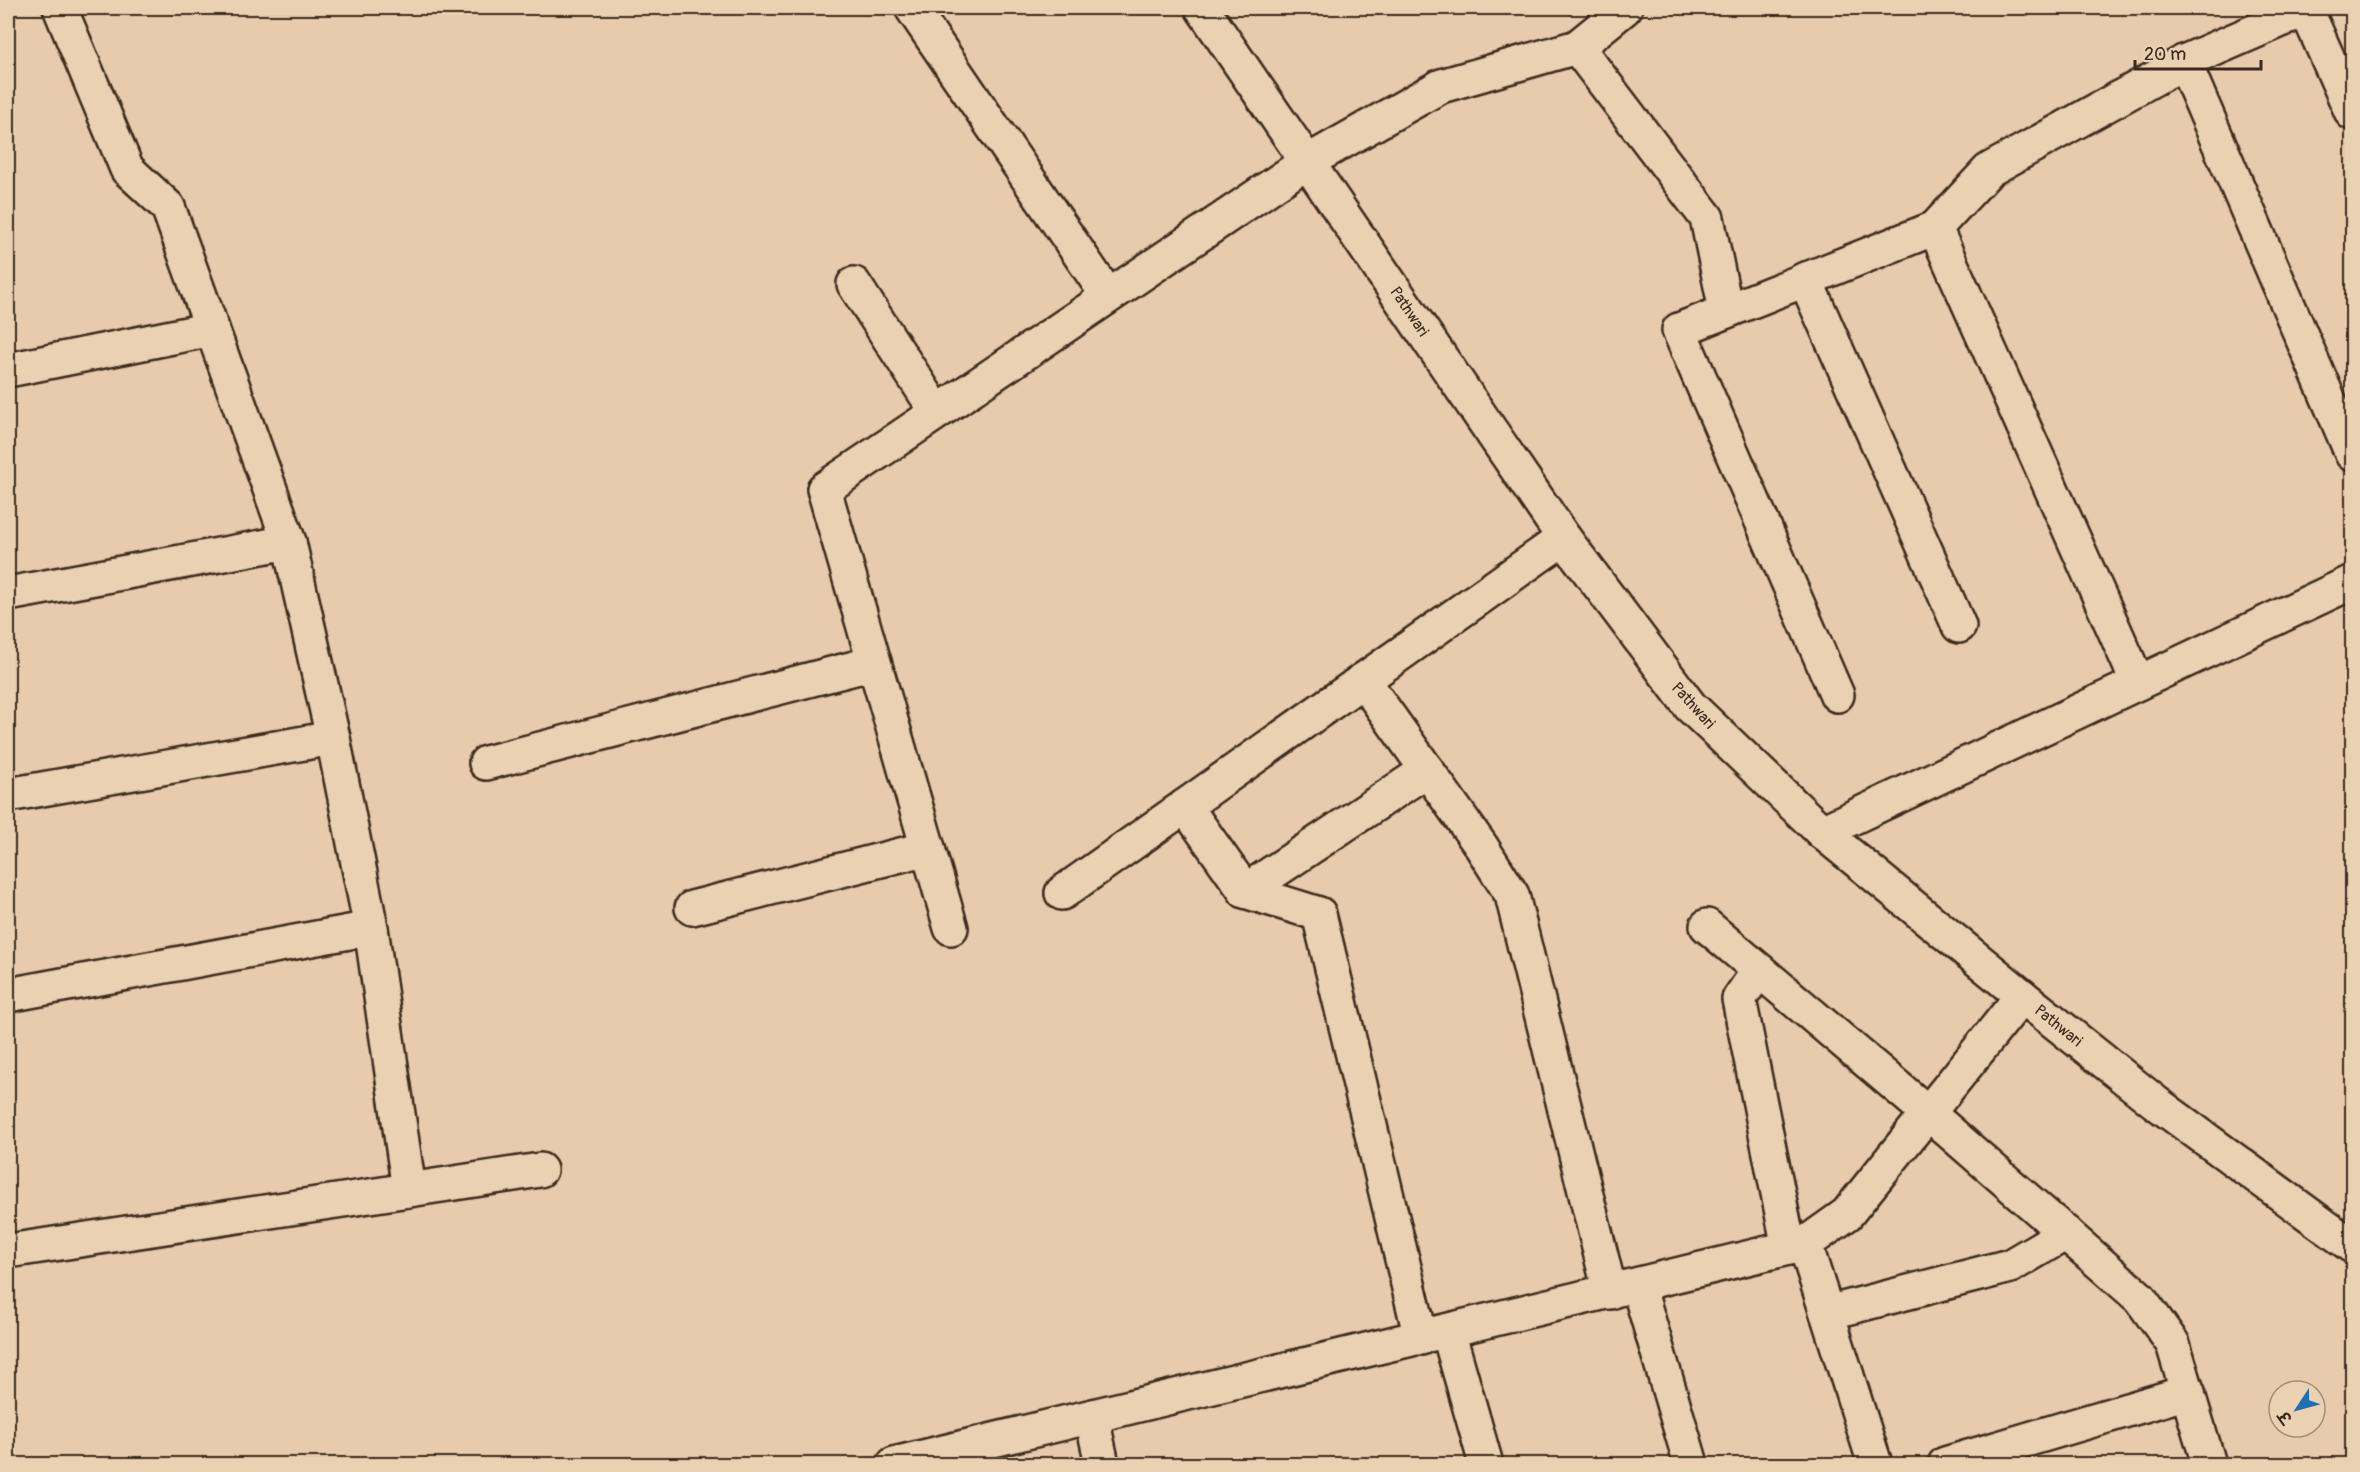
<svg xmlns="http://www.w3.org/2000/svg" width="2360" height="1472" font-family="Pangolin,'Playpen Sans Deva',sans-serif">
<rect width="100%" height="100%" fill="#e8cbac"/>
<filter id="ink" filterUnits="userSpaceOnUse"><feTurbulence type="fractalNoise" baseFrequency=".0167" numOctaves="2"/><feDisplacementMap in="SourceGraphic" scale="12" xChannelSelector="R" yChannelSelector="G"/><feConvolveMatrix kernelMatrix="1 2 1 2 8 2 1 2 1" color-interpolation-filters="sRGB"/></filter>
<g filter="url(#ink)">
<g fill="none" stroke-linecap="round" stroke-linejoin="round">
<g stroke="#3b2a1e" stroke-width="38">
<g id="minor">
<path d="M60,8L127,169L168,207L289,542L333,738L371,928L409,1190"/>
<path d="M912,8L1108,296"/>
<path d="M1202,8L1564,538L1690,706L1822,832L2022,996L2155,1102L2352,1246"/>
<path d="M2306,9L2352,113"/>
<path d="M1577,47L1707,218L1726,311"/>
<path d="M2184,62L2352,454"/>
<path d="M1935,228L2138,683"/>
<path d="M1805,279L1959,626"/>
<path d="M854,284L937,412"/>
<path d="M8,370L212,329"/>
<path d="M8,594L289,542"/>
<path d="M1363,680L1481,846L1512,895L1610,1292"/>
<path d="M1837,695L1679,330L1935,228L1989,170L2184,62L2309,8"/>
<path d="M486,763L874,663"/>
<path d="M8,795L333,738"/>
<path d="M1185,806L1245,891L1319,914L1421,1338"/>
<path d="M1822,832L2352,582"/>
<path d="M1245,891L1427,770"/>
<path d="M1062,893L1564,538"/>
<path d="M692,908L928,848"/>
<path d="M1707,926L1928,1113L2140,1298L2173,1344L2209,1464"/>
<path d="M951,928L824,489L1307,162L1441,86L1577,47L1625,8"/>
<path d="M1759,970L1739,999L1789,1248"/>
<path d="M8,995L371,928"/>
<path d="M1805,1244L1875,1464"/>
<path d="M8,1251L540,1170"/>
<path d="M1638,1285L1691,1464"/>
<path d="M1827,1313L2010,1266L2066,1233"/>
<path d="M1448,1331L1486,1464"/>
<path d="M1092,1418L1102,1464"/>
<path d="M894,1464L1805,1244L1847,1214L2022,996"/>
<path d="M1945,1464L2188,1392"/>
</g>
</g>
<use href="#minor" stroke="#ead1b2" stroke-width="33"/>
</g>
</g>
<g text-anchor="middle" stroke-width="4.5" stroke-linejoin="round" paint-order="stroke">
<g font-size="16" fill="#3b2a1e" stroke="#ead1b2">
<text transform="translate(1410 311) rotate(56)" y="6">Pathwari</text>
<text transform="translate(1694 705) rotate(48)" y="6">Pathwari</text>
<text transform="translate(2059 1025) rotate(39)" y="6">Pathwari</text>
</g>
</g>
<rect width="2360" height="1472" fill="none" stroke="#ead1b2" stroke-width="30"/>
<rect x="15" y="15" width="2330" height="1442" fill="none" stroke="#3b2a1e" stroke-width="2" filter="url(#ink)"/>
<g transform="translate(2297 1409) rotate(234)"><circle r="28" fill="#ead1b2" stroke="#a48e77" stroke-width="1.5"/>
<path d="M0-4.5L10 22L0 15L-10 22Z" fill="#1f6fb2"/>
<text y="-9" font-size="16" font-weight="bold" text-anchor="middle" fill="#3b2a1e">उ</text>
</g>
<path d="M2135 60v9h126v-9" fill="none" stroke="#3b2a1e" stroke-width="3"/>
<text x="2144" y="60" font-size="18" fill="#3b2a1e" stroke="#ead1b2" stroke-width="4.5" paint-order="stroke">20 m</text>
</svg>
